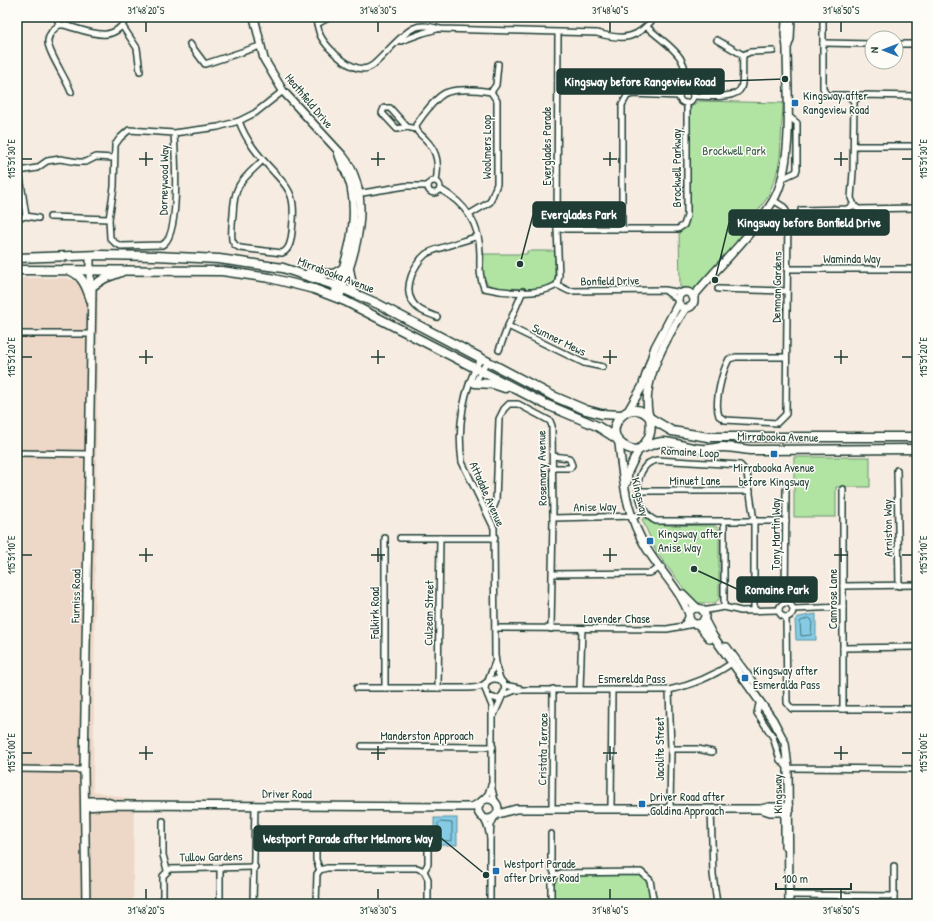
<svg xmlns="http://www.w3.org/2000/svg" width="934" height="921" font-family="'Patrick Hand',sans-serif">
<rect width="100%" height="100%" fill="#f6ece1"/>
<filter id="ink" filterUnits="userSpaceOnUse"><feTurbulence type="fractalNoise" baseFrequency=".025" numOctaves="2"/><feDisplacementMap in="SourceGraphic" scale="8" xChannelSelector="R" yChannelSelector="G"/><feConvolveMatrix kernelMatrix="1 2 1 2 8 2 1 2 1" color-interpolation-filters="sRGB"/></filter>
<g filter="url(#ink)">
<path fill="#edd8c7" d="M17,278H66L98,288L93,791L134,800L133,904H17Z"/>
<g fill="#b1e3a3" stroke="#68906c">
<path d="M698,101L783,103L780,158L776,176L767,198L709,280L691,290L680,287L679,228L685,221L690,108Z"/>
<path d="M527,251H555V283C553,284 550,287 547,288C538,290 494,290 488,284C481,277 484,263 484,254H527Z"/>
<path d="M794,457H870V487H836V517H794Z"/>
<path d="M647,518L663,525L715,526L719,529V599L715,603H698L689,595L657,553L642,519Z"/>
<path d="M640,874L647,881L651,904H554C554,893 551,881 562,875Z"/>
</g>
<g fill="#85cbe6" stroke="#5c929f">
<path d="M816,614V640H796L795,620L799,617Z"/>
<rect x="434" y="818" width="23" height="27"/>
</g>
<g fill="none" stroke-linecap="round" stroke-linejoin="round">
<g stroke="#48767b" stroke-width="1">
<path d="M809,618L812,620L811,635L801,636L800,622Z"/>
<path d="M440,822L452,823V841L439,840L438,824Z"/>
</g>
<g stroke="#1f3d34" stroke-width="8">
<g id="street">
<path d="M57,17L59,25"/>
<path d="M315,17C317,23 318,29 320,35C327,49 357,79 373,65C384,56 402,33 414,28C422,24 432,27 441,29L597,33C624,41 637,39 655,17"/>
<path d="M823,17V88L826,95H847L854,101"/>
<path d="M317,24L330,17"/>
<path d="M123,27L137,48L140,71"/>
<path d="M647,27C671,49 688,53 687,89"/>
<path d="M717,40L743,55"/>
<path d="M401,41L423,33L437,29"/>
<path d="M823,43L872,44"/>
<path d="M190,44L205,64L260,46"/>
<path d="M896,44H917"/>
<path d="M743,55L750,52L773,51"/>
<circle cx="686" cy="96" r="7"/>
<path d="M71,92C67,80 46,49 48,40C49,33 54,29 59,25H64C88,31 114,46 127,17"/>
<path d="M491,92L496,85L498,64"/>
<path d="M693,96C705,96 736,100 741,88C744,79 742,65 743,55"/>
<path d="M917,96L861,95L854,101L853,172L851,198L854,205L858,209L917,208"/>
<path d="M239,121C246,141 259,156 273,171C280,179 288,186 291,196C295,207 293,221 292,232C291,240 290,250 282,253L240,248L235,245L232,240C231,232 232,224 233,215C234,184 241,181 263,160"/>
<path d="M407,127L397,129L382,113L384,108H390L407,127L416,129"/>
<path d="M174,133C175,153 181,237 162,245L121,246L115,243L110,238L109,219L114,187L115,145L120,138L129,130L174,133L218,127L239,121L255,113L283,91"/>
<path d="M854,146H917"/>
<path d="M17,157L26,216L38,218"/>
<path d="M19,171L37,168L47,161L60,159L78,162H86L96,157L114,158"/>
<path d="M781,179L796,172L797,169V123L787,115"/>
<circle cx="434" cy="187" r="6"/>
<path d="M436,181C439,165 438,152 426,140C421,134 416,133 416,125C422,116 438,94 448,92C462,88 478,90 491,92L497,101V184L490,202L470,214"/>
<path d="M440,189C466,204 480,224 480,254C480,266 479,277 484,288C505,293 538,296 557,285L559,276L557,229L558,33"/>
<path d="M356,194L406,186H428"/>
<path d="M773,200L784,207L788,215L786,414L777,423L725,420L719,416C714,403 722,372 729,359L736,357H786"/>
<path d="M801,210L847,209L854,205"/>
<path d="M50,217L109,219"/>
<path d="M17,219L26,216"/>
<path d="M557,229H678L684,225L687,216V103"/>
<path d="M622,229V105L627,96L633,94L678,96"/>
<path d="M787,269H917"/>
<path d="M557,285L569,291L665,290L682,293"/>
<path d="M718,289L787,291"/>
<path d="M523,291L508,326L584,363L603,367"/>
<path d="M667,292L677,299"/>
<path d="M437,317C428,313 417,311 412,301C403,287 415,263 426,254C433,249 468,240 478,236"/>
<path d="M17,334H91"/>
<path d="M499,350L508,326"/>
<path d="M481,358C463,389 457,427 462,462L494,528L495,655L497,670L501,681"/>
<path d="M475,383L487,361"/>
<path d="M17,453L89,454"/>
<path d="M553,468H570L572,465L569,458L553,456"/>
<path d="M897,470L899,586"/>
<path d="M843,489V709"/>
<path d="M639,491H750"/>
<path d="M486,511L494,506L496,501L499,419L504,409L509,404H518L550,421L552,426L553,518L551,629"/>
<path d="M553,518L636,516"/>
<path d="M724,522V607"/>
<path d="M385,538V688"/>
<path d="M400,538H495"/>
<path d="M553,574L650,573L662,567"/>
<path d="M843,586L917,585"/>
<path d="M785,603L786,490"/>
<circle cx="786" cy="610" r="7"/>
<path d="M793,609L843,607"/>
<path d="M702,611L724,607L741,611L779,610"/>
<path d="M754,611V521H656C639,514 633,482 644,468C647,463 652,461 657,460L740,465L747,473L754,521H786"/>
<path d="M786,617L787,703L792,709H917"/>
<path d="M683,626L689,616"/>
<path d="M495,628L667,629L694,624"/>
<path d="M720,646H727L755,684L754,693"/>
<path d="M843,648L917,647"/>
<path d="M488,681L495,662"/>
<path d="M504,685L519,688"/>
<path d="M357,688H468C472,688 477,688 481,686C486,684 489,678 495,679C508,679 507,695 497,699L488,696L485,689L486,683"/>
<path d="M438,688L440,538"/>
<path d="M580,689L582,629"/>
<path d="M669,690L671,749L670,808"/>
<path d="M503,695L516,690H669C693,685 712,677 732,663"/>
<path d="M488,696L492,706V789L495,801"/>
<path d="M759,704L757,713L773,737L780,760L788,768L917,769"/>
<path d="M494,715L502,697"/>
<path d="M362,746L493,747"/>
<path d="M671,749H698L712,752"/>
<path d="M17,769L84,770"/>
<path d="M482,800L488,794L491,785"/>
<path d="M611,808L612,690"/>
<path d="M552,809L553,689"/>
<path d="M711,809L713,874L717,904"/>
<path d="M483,817L488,828L490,838L491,825L495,816"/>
<path d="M163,821V855L167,870"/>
<path d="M551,834V865L555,875"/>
<path d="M316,838V860L320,870"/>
<path d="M220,868V904"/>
<path d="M424,871L428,864V839"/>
<path d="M789,895L894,896"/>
<path d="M163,904V876L170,869L255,867"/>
<path d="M253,904L255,805"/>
<path d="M316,904L317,874L320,870L327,868H417L424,871L428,879V904"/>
<path d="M490,904V838"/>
<path d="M551,904V882L555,875L561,873L641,872L650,880L654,904"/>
<path d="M894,904V866"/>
</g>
</g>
<g stroke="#1f3d34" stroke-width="10">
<g id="secondary">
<path d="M254,17L264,59L283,91L343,156C375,196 355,256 339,298"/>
<path d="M786,22L785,35L787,47"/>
<path d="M350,271L354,294"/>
<circle cx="686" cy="300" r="8"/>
<path d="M334,296C346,261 359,224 351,187C348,174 341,164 338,152"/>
<path d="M693,297C719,265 751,237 773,201C795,164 787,90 787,48L790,39L791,17"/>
<path d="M628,411L642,387L655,347L678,304"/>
<path d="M649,416C640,383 668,335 685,309"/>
<path d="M619,443C623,480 626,516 647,549C660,571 680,590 689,614"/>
<path d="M627,482L628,472L639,449"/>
<path d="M683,594L697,608"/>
<circle cx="697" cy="616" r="8"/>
<path d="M704,619L713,636L773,720L785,743L788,768L789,904"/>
<path d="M698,624L710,639"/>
<circle cx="488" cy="809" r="10"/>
<path d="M85,801H103L113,804"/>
<path d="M85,807L115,805L460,807H472L480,803"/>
<path d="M761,809L770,812H789"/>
<path d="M498,814L516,809H761L769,807H789"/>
<path d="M785,816V846"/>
<path d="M86,904L84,770L92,289L90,283V256"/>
</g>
</g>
<g stroke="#1f3d34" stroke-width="11">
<g id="primary">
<path d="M17,258L99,255L156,256L219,259L283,268L337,286L378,304L553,396L586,410L601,414L621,415"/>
<path d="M17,270L222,271L270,278L314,289L345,301L545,404L597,426L616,438"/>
<path d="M71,271C83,276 87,288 91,300"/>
<path d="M309,273L334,274L344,268"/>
<path d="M94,285L105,278L121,272"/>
<path d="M475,383L493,384L505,388"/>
<path d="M650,418L672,431L708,437H917"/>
<path d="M641,448C650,439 652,431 650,418C631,393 595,433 628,448C639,454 651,442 663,442C676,442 688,449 702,449C709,450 716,447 723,447C732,447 741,449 750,450L917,449"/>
</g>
</g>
<use href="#street" stroke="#fdfcf7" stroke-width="5"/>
<use href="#secondary" stroke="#fdfcf7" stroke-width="7"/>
<use href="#primary" stroke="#fdfcf7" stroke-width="8"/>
</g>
</g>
<path fill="none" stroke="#1f3d34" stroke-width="1.5" d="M146,22V32M378,22V32M610,22V32M841,22V32M146,152V166M378,152V166M610,152V166M841,152V166M22,159H32M139,159H153M371,159H385M603,159H617M834,159H848M902,159H912M146,350V364M378,350V364M610,350V364M841,350V364M22,357H32M139,357H153M371,357H385M603,357H617M834,357H848M902,357H912M146,548V562M378,548V562M610,548V562M841,548V562M22,555H32M139,555H153M371,555H385M603,555H617M834,555H848M902,555H912M146,746V760M378,746V760M610,746V760M841,746V760M22,753H32M139,753H153M371,753H385M603,753H617M834,753H848M902,753H912M146,889V899M378,889V899M610,889V899M841,889V899"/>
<g fill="#1f6fb2" stroke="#fdfcf7" stroke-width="1.5">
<rect x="791" y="99" width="8" height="8" rx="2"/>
<rect x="770" y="450" width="8" height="8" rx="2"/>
<rect x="646" y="537" width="8" height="8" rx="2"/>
<rect x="741" y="674" width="8" height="8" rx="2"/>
<rect x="638" y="800" width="8" height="8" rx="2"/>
<rect x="492" y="867" width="8" height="8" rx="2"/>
</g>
<g text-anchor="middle" stroke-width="3" stroke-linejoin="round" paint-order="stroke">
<g font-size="12" fill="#1f3d34" stroke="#fdfcf7" text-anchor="start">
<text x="803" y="100">Kingsway after<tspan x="803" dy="14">Rangeview Road</tspan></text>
<text x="774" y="472" text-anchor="middle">Mirrabooka Avenue<tspan x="774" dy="14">before Kingsway</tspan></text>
<text x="658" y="538">Kingsway after<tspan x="658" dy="14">Anise Way</tspan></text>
<text x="753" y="675">Kingsway after<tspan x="753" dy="14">Esmeralda Pass</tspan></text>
<text x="650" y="801">Driver Road after<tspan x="650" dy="14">Goldina Approach</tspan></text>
<text x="504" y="868">Westport Parade<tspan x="504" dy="14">after Driver Road</tspan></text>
</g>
<g font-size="12" fill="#1f3d34" stroke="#fdfcf7">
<text transform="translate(309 101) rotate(50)" y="4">Heathfield Drive</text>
<text transform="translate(547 146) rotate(-90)" y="4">Everglades Parade</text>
<text transform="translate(487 147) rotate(-90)" y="4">Woolmers Loop</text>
<text transform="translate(677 168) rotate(-90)" y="4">Brockwell Parkway</text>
<text transform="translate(164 180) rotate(-89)" y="4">Dorneywood Way</text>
<text x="852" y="263">Waminda Way</text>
<text transform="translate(336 275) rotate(21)" y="4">Mirrabooka Avenue</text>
<text transform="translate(610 281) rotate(-1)" y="4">Bonfield Drive</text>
<text transform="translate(777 287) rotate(-89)" y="4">Denman Gardens</text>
<text transform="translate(559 340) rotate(26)" y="4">Sumner Mews</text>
<text transform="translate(778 437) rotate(1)" y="4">Mirrabooka Avenue</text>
<text transform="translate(690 452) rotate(3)" y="4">Romaine Loop</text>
<text transform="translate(542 468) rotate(-91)" y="4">Rosemary Avenue</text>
<text x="695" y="485">Minuet Lane</text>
<text transform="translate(487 494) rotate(66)" y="4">Attadale Avenue</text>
<text transform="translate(640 497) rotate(76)" y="4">Kingsway</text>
<text transform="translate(595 507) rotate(-1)" y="4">Anise Way</text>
<text transform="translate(888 528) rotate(-91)" y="4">Arniston Way</text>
<text transform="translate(776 534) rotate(-90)" y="4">Tony Martin Way</text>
<text transform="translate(76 596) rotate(-89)" y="4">Furniss Road</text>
<text transform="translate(833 599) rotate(-90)" y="4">Camrose Lane</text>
<text transform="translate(375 613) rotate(-90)" y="4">Falkirk Road</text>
<text transform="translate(429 613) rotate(-89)" y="4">Culzean Street</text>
<text x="617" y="623">Lavender Chase</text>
<text x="632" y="683">Esmerelda Pass</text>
<text x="427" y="740">Manderston Approach</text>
<text transform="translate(543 749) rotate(-89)" y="4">Cristata Terrace</text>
<text transform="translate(660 749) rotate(-90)" y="4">Jacolite Street</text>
<text transform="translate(287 794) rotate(1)" y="4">Driver Road</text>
<text transform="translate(778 794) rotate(-91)" y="4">Kingsway</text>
<text transform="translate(211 857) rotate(-1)" y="4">Tullow Gardens</text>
</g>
<g font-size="12" fill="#3c5e4a" stroke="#fdfcf7">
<text x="734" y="155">Brockwell Park</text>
</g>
</g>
<path fill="none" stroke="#1f3d34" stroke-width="1.5" d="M785 79L724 81M520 264L533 215M715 280L729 223M694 569L737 589M486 875L441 838"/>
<g fill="#1f3d34" stroke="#fdfcf7" stroke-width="1.5">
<circle cx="785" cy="79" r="4"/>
<circle cx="520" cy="264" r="4"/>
<circle cx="715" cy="280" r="4"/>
<circle cx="694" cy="569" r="4"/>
<circle cx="486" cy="875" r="4"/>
</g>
<g fill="#1f3d34" stroke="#1f3d34" stroke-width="1.5">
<rect x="557" y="69" width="167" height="25" rx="4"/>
<rect x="533" y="202" width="92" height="25" rx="4"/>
<rect x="729" y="210" width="160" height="25" rx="4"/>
<rect x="737" y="577" width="80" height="25" rx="4"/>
<rect x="254" y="826" width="187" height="25" rx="4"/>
</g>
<g font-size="13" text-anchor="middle" font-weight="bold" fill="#fff">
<text x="640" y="86">Kingsway before Rangeview Road</text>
<text x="579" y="219">Everglades Park</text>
<text x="809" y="227">Kingsway before Bonfield Drive</text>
<text x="777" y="594">Romaine Park</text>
<text x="348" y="843">Westport Parade after Melmore Way</text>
</g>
<rect width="934" height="921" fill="none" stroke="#fdfcf7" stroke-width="44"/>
<g transform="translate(884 50) rotate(270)"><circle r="19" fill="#fdfcf7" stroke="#a4b0a9"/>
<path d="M0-3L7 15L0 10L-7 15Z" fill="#1f6fb2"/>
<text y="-6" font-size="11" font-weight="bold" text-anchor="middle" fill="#1f3d34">N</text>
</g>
<path d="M776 883v6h75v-6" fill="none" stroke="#1f3d34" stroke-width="2"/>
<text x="782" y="883" font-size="12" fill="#1f3d34" stroke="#fdfcf7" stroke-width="3" paint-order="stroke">100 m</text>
<rect x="22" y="22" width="890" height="877" fill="none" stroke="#1f3d34" stroke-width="1.5"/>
<g font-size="10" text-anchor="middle" fill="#1f3d34">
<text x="146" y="14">31°48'20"S</text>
<text x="378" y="14">31°48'30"S</text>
<text x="610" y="14">31°48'40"S</text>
<text x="841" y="14">31°48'50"S</text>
<text transform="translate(923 159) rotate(-90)" y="4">115°51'30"E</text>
<text transform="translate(11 159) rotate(-90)" y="4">115°51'30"E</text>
<text transform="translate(923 357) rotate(-90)" y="4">115°51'20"E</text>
<text transform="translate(11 357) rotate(-90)" y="4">115°51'20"E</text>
<text transform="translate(923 555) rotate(-90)" y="4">115°51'10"E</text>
<text transform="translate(11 555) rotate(-90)" y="4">115°51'10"E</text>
<text transform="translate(923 753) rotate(-90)" y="4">115°51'00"E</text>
<text transform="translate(11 753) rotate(-90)" y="4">115°51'00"E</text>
<text x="146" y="914">31°48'20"S</text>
<text x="378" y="914">31°48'30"S</text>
<text x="610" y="914">31°48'40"S</text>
<text x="841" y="914">31°48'50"S</text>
</g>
</svg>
